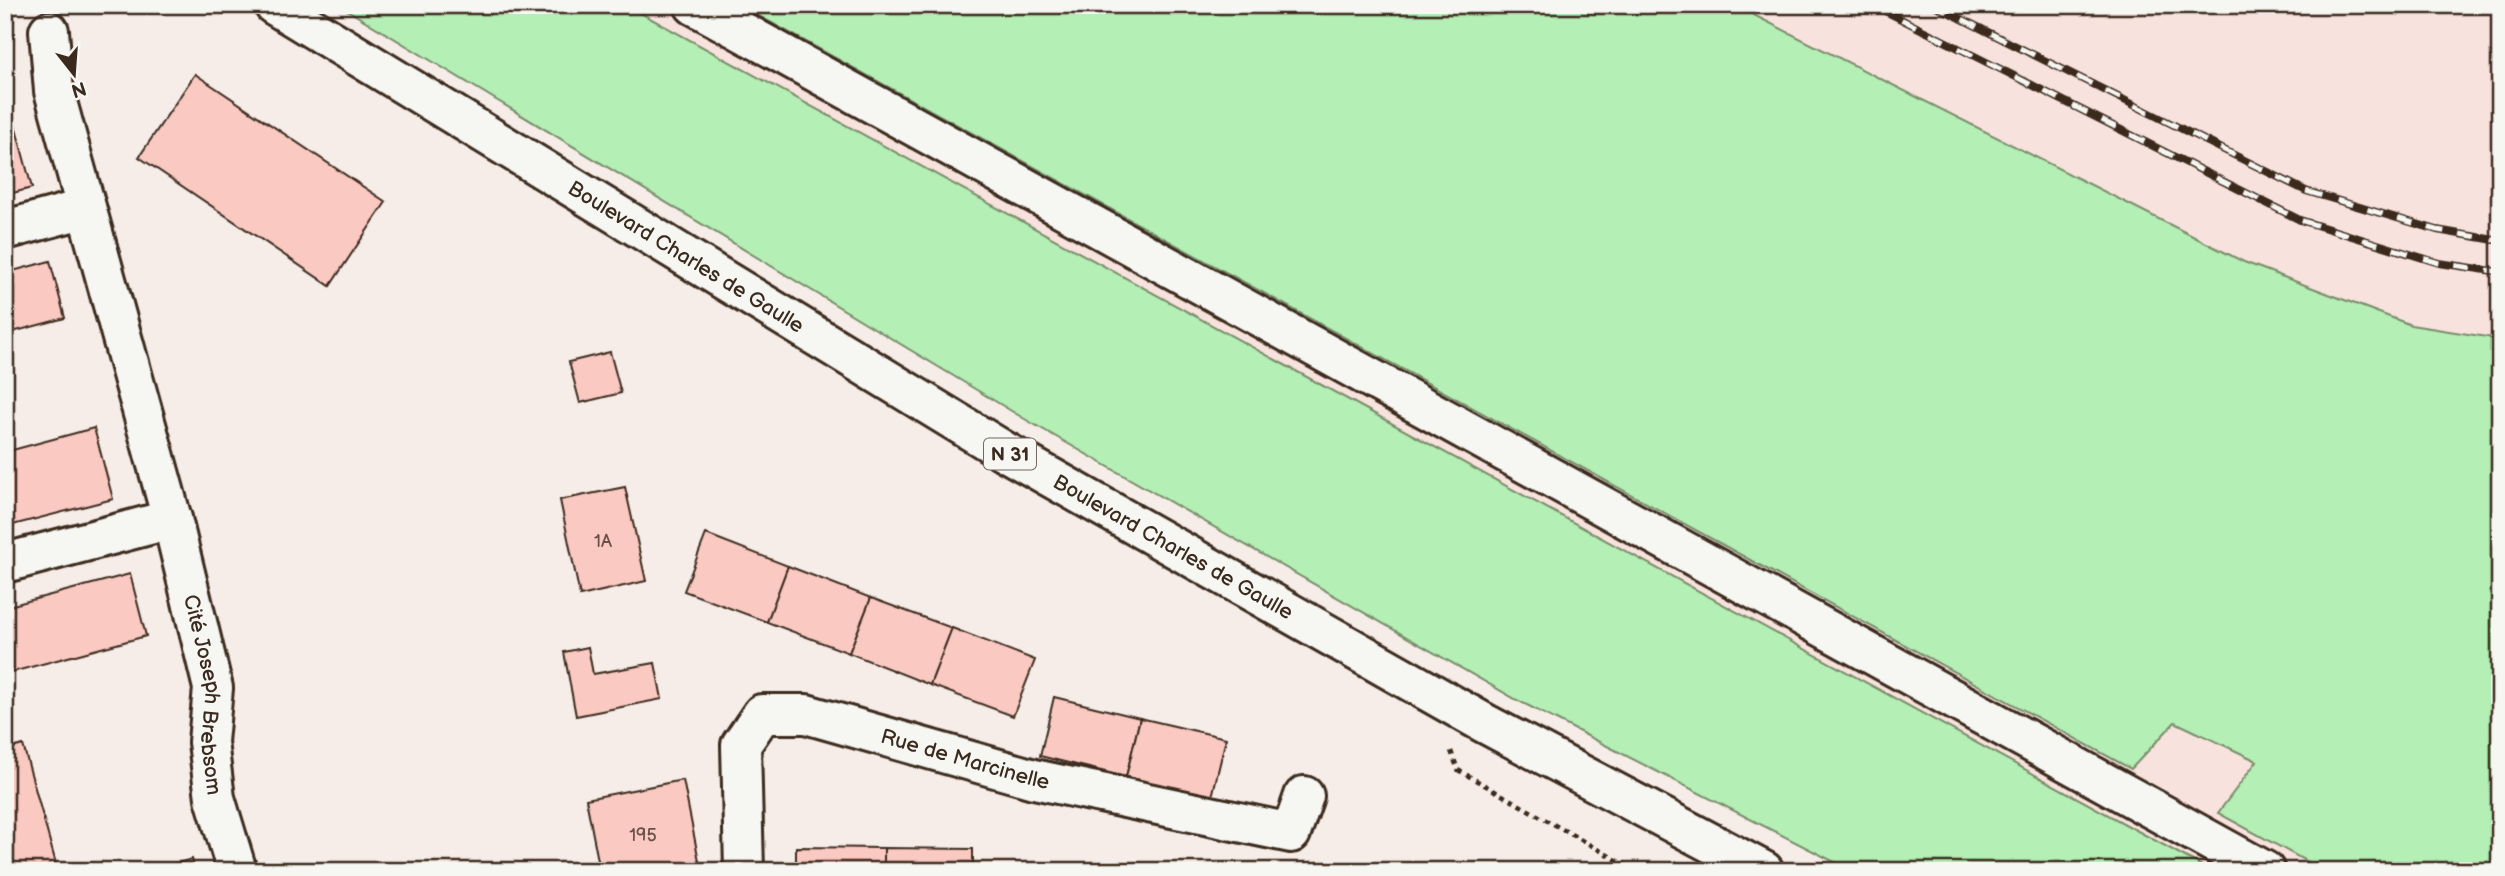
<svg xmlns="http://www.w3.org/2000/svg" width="2505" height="876" font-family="'Balsamiq Sans',sans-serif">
<rect width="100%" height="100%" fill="#f7ede8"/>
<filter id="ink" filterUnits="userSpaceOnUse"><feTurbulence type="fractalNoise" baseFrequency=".0143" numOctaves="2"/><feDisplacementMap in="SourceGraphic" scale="14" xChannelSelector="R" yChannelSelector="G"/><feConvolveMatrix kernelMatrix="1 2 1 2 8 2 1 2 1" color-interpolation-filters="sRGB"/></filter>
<g filter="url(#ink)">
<path fill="#f8e2dd" d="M561,5H2500V871H2144Z"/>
<g fill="#b4efb5" stroke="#788c6a" stroke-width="2">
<path d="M339,5H626L2211,871H1852L1517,700L1023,418Z"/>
<path d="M739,5H1734L2244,262L2411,325L2500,339V871H2324L2218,813L2257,761L2175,722L2131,769Z"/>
</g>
<g fill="#facac2" stroke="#3b2a1e" stroke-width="2">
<path d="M195,74L386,202L330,286L139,157Z"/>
<path d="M13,118L32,188L5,195V120Z"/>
<path d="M50,261L65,318L5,334V273Z"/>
<path d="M610,352L621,393L580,403L569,362Z"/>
<path d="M94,428L113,499L5,527V452Z"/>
<path d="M625,487L646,581L580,596L560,500Z"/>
<path d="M706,534L788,566L767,622L684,591Z"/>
<path d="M788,566L871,598L849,653L767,622Z"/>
<path d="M130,574L146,636L5,674V607Z"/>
<path d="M871,598L952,628L930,685L849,653Z"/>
<path d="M952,628L1035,660L1013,716L930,685Z"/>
<path d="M588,647L593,674L655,663L662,699L576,716L564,652Z"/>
<path d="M1054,697L1140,718L1126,777L1040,756Z"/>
<path d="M1140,718L1226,738L1212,797L1126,777Z"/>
<path d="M23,745L58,871H5V750Z"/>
<path d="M683,780L701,871H600L586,799Z"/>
<path d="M796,847L884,848V871H796Z"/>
<path d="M884,848L973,849V871H884Z"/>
<path d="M192,859L195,871H149Z"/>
</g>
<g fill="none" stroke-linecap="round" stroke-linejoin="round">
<g stroke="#3b2a1e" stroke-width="44">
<g id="minor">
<path d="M694,5L2265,871"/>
<path id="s1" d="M49,31L54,91L172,519L213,688L208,742L215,798L237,871"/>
<path d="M5,230L86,208"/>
<path d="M5,563L172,519"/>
<path id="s2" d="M744,871L741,745L762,714H806L1034,779L1291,833L1304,796"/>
</g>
</g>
<g stroke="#3b2a1e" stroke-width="44">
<g id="major">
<path id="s3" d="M274,5L1004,451L1484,723L1764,871"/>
</g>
</g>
<path stroke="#3b2a1e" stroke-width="4.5" stroke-dasharray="5 5" stroke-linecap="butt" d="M1451,751L1458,770L1636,871"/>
<use href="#minor" stroke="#f6f6f2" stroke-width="38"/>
<use href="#major" stroke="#f6f6f2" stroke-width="38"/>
<g stroke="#3b2a1e" stroke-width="8">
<g id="rail">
<path d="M1873,5L2300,220L2439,263L2500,272"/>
<path d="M1934,5L2306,191L2437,230L2500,241"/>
</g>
</g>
<use href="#rail" stroke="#f6f6f2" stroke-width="5" stroke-dasharray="16" stroke-linecap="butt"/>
</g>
</g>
<g text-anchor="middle" stroke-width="7" stroke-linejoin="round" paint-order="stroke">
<g font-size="18" fill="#6b5247">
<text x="603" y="547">1A</text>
<text x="643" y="841">195</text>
</g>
<rect fill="#f6f6f2" stroke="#73675e" stroke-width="2" x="984" y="438.5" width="52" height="31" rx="5"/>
<g font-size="19" font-weight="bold" fill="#3b2a1e">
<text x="1010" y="461">N 31</text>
</g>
<g font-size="21" fill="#3b2a1e" stroke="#f6f6f2">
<text dy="7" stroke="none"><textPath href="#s3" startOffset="483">Boulevard Charles de Gaulle</textPath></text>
<text dy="7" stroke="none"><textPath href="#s3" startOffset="1050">Boulevard Charles de Gaulle</textPath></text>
<text dy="7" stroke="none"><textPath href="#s1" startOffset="684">Cité Joseph Brebsom</textPath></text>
<text dy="7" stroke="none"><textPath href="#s2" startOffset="373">Rue de Marcinelle</textPath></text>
</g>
</g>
<rect width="2505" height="876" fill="none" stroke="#f6f6f2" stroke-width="28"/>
<rect x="14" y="14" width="2477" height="848" fill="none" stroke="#3b2a1e" stroke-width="2.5" filter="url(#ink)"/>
<g transform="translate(74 74) rotate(163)" stroke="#f6f6f2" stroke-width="5" paint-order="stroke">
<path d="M0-5L12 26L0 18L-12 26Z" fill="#3b2a1e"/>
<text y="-10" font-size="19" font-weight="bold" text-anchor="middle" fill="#3b2a1e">N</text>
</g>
</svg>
